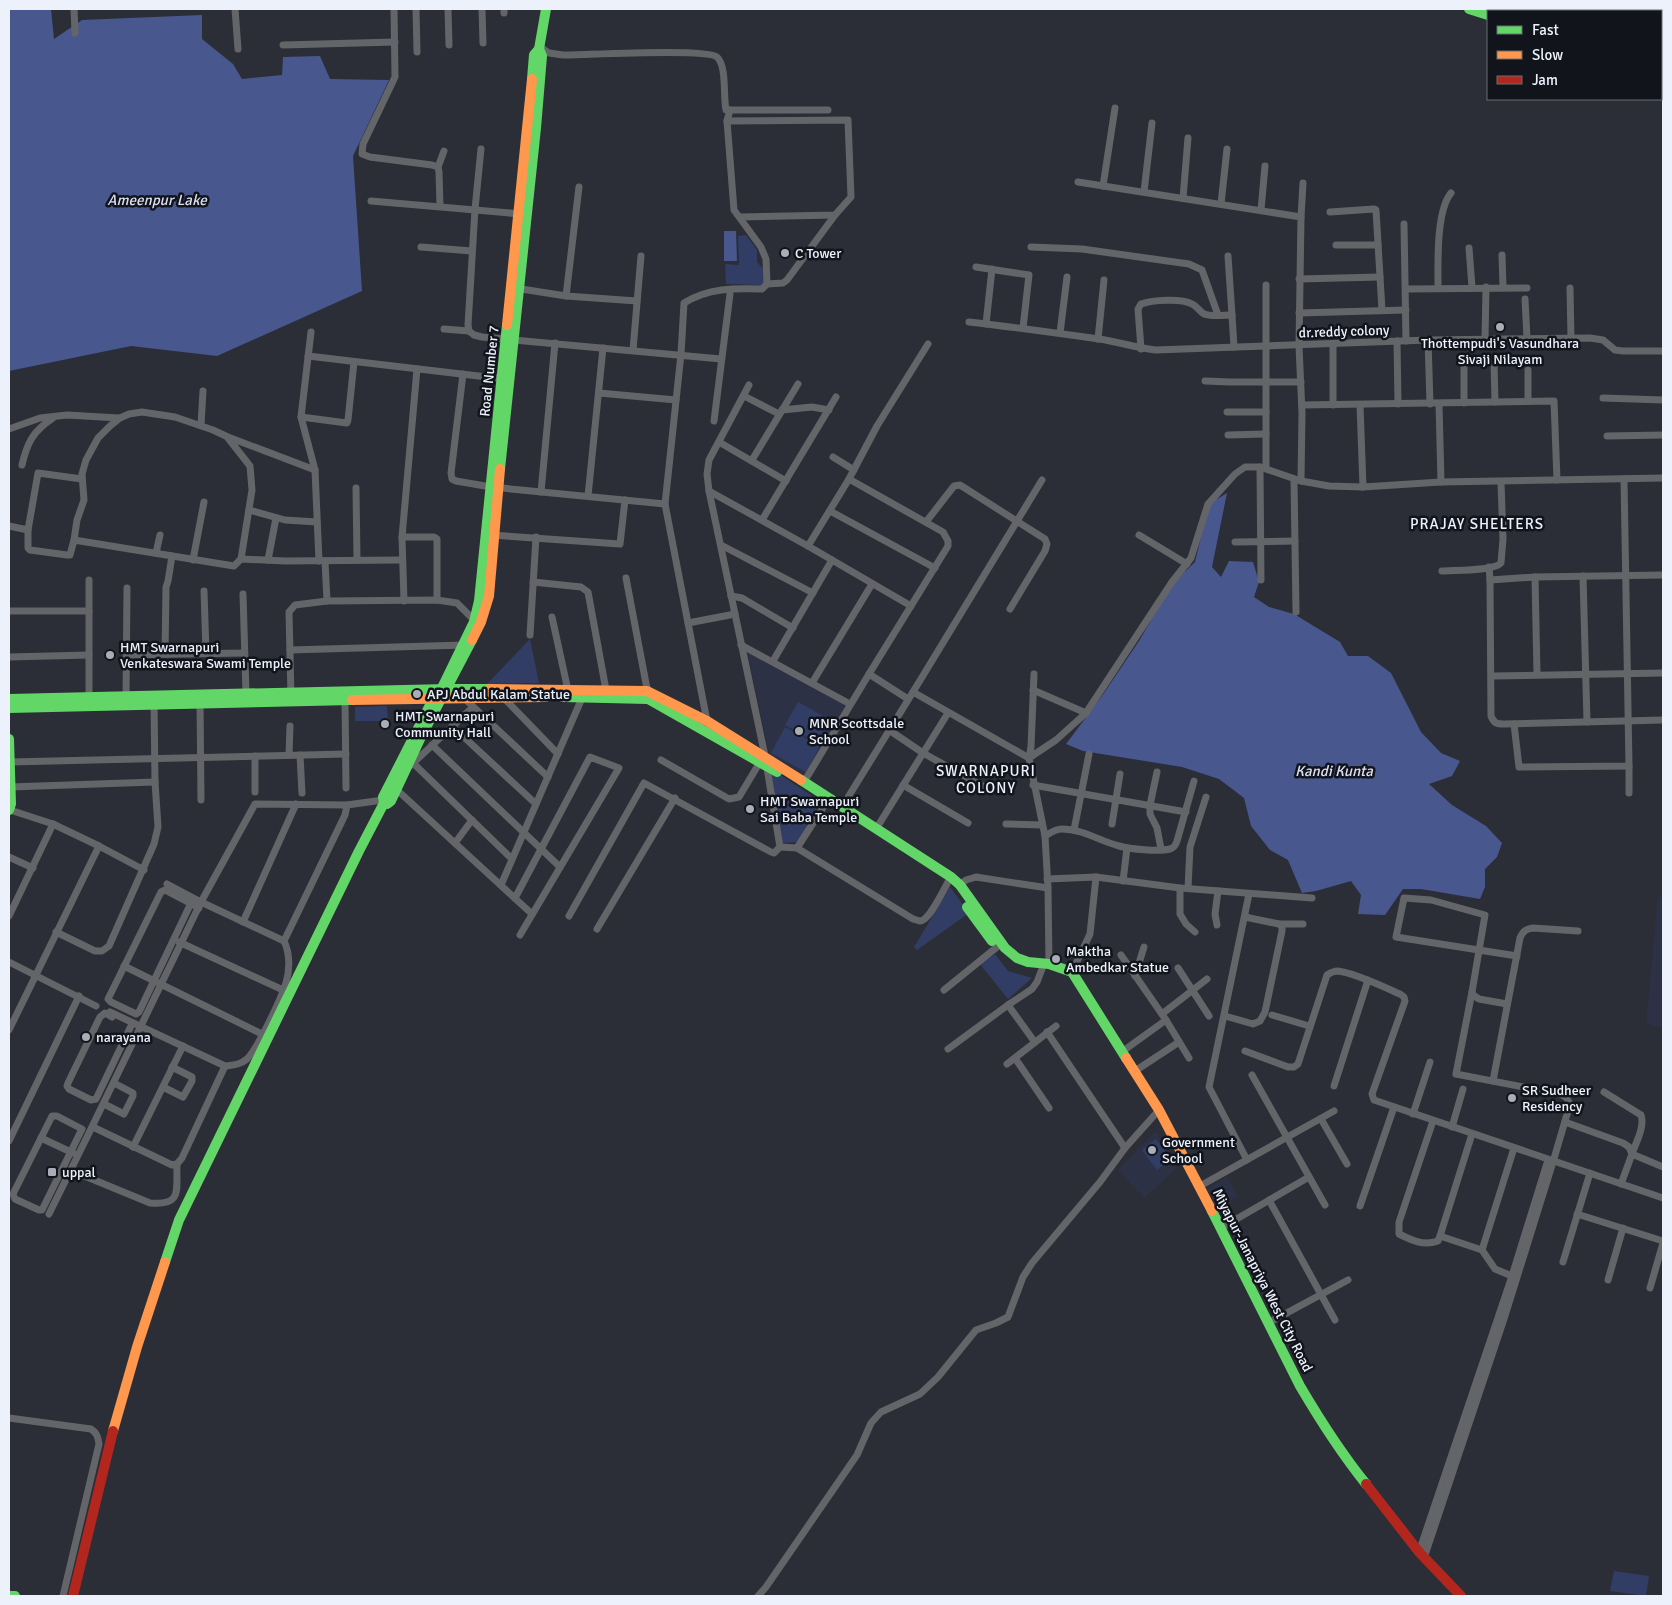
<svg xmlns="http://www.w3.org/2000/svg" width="1672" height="1605" font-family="Signika,sans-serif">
<rect width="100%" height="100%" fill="#2b2e36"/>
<g fill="#2c3146">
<path d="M747,651L848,705L804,780L770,756Z"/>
<path d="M1658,897H1663V1028L1646,1023Z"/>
<path d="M1156,1131L1177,1168L1144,1198L1118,1170Z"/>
<path d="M1227,1177L1238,1196L1219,1208L1207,1189Z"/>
</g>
<g fill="#323d65">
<path d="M746,235L757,250V262L763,269L764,282L761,285L726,284L725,264L739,265L738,236Z"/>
<path d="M530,639L539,683L487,684Z"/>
<path d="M798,702L834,722L821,745L785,725Z"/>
<path d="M387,706L388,721H355V707Z"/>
<path d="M785,727L820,746L806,772L771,753Z"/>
<path d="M770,768L821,802L798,842L782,843Z"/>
<path d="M950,887L969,913L917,950L914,947Z"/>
<path d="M995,954L1008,971L1032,978L1008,999L980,964Z"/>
<path d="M1156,1139L1171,1159L1157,1170L1142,1150Z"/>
<path d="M1614,1571L1649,1576L1646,1596L1610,1591Z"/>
</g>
<g fill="#48578e">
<path d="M9,9H51L54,39L82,20L202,15V39L233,64L242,79L282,75L283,57L320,56L330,79L389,80L353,156L362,291L217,356L131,346L9,371Z"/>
<path d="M724,231H736L737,261H724Z"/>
<path d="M1227,493L1212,567L1221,577L1229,561L1253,562L1259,582L1254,597L1269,607L1294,614L1340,642L1348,656H1368L1391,673L1421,732L1441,753L1460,761L1452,776L1429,784L1452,805L1486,826L1502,843L1497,857L1485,869V887L1480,899L1421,889H1403L1385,915L1358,914L1361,895L1351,881L1316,891L1302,893L1288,860L1270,850L1251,826L1244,798L1219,779L1182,767L1083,751L1066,744L1102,696L1139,641L1172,584L1195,562L1209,504Z"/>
</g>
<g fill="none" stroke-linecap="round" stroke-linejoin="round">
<g stroke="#646569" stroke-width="7">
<path d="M74,9L75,33"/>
<path d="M235,9L238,49"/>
<path d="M394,9L395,77L363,144L362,154L370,157L432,165L438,167L439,172L440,206"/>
<path d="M416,9L417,52"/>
<path d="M448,9L449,45"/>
<path d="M482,9L483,43"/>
<path d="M504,9V13"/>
<path d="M1585,9L1586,11"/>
<path d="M1651,11L1652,9"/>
<path d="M1661,34L1663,35"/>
<path d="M283,45L395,42"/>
<path d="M539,46L549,53L563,55C585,55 707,48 717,57C727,66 723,96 726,110H828"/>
<path d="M727,121L848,120L851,197L835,215L740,217"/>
<path d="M481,149L475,209L468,325L469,331L474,335L482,337L721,359"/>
<path d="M438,167L444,151"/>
<path d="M1078,182L1301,217L1299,346L1302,413L1301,481"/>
<path d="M1103,186L1115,108"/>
<path d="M1144,192L1152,123"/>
<path d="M1183,198L1188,138"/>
<path d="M371,201L521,214"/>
<path d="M1221,204L1227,149"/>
<path d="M1261,210L1265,166"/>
<path d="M1330,212L1374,209L1376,210L1382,310"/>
<path d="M1301,217L1303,183"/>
<path d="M1404,224L1406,341"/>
<path d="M1336,245H1378"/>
<path d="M421,247L472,251"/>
<path d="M1031,247L1082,249L1189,264L1202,270L1218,315"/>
<path d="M1469,248L1472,287"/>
<path d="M1502,255L1503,287"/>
<path d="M1228,256L1232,315"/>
<path d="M976,267L1029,275L1023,328"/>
<path d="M1299,279L1380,277"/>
<path d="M767,284L783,283L787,280L835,215"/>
<path d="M515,288L566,296L637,301"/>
<path d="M1438,288C1438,264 1436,211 1451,193"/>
<path d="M1570,288L1571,338"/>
<path d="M1406,289L1527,288"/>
<path d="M566,296L579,187"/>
<path d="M1525,299L1527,338"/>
<path d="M1299,313L1406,310"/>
<path d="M969,322C1012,327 1056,333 1099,339C1119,342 1137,348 1156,350L1428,340L1590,338L1603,340L1615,350L1623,351H1663"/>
<path d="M986,324L992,269"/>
<path d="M444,329L469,331"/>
<path d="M311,332L301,417L315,470L319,561"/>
<path d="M1060,333L1067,277"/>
<path d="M1098,339L1104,280"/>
<path d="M1485,339L1486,287"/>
<path d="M1428,340L1430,404"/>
<path d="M1397,341L1398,404"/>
<path d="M1141,349L1138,309L1141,304C1152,300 1181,298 1192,304C1197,306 1199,311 1204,314C1212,317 1224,315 1232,315L1234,347"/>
<path d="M633,350L641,256"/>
<path d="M308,356L504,379"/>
<path d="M1494,363L1495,402"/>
<path d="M1464,366V403"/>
<path d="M1528,370V401"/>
<path d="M463,374L451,473L452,479L456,481L491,487L665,504"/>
<path d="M1205,381L1230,382H1301"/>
<path d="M599,393L676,400"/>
<path d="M744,396L779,414"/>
<path d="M1603,398L1663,400"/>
<path d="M1439,404L1441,482"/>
<path d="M1302,405L1554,401L1557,480"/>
<path d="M1333,405V344"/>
<path d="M1360,405L1363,487"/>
<path d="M782,410L812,407L829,410"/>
<path d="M1227,412H1266"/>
<path d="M301,417L347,423L348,420L354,362"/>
<path d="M714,421L730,294"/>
<path d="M201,425L203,391"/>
<path d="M9,429L40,418L67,415L119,418"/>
<path d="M1228,435L1266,434"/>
<path d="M1607,436L1663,435"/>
<path d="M228,438L250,466L252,490L241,559"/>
<path d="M719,442L786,481"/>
<path d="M833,457L854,470"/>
<path d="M752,460L798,384"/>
<path d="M22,465C27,443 33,431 53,418"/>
<path d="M1260,467L1261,580"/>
<path d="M1266,468V285"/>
<path d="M1294,479L1296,612"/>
<path d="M356,488L357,560"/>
<path d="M709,491L808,546L911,606"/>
<path d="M541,492L555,343"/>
<path d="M588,496L603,348"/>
<path d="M249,510L285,520L317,522"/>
<path d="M830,511L935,568"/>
<path d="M762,520L836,397"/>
<path d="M926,522L954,486L960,485L1045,539L1047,544L1045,551L1010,609"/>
<path d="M9,526L28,530V548L30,550L67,555H70L74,540L234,566L241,559L285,561L402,560"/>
<path d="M28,530L38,473L82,479"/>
<path d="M491,535L620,544L625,500"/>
<path d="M1139,535L1187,564"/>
<path d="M402,537H434L437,539V600"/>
<path d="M74,540L77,520L84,500L82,474L86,460L98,438L110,426L120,418L129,414L142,412L175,417L213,430L228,437L315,470"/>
<path d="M1235,542L1295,541"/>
<path d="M721,545L813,593"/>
<path d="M808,546L849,479L877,426L928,344"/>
<path d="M156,553L160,535"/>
<path d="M193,560L204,502"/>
<path d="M268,560L276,518"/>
<path d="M325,561L327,601"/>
<path d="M1489,567L1490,580L1535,577L1663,575"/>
<path d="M1442,571C1455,570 1494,571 1501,563L1503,539L1501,482"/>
<path d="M1583,576L1587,722"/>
<path d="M1535,577L1537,674"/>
<path d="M626,578L648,694"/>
<path d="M1490,580L1491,716C1494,723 1496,724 1504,724L1663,720"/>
<path d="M533,582L581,587L588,592L606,690"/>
<path d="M204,591L206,653"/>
<path d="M243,594L246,694"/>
<path d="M731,596L742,598L793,628"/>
<path d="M404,601L402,537L417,369"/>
<path d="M9,611H89"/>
<path d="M552,617L569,695"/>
<path d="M688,623L735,614"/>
<path d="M530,635L536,537"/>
<path d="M741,645L850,704"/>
<path d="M290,650L465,645"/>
<path d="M165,654L166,587L168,581L172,556"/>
<path d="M126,655L244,653"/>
<path d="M9,657L89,655"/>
<path d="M773,661L832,560"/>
<path d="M869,674L908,699"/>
<path d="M1492,676L1663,673"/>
<path d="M812,683L872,584"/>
<path d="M1033,690L1086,713"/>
<path d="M913,692L1042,480"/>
<path d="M291,696L289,612L295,605L327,601L437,600L457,603L477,623"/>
<path d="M503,697L558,754"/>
<path d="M465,699L548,777"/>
<path d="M89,700V580"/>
<path d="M126,700L127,588"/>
<path d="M200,700L201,800"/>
<path d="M345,701L346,788"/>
<path d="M707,721L665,504L681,354L684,303C708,288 734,288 762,289L767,284L766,259L761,247L734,210L727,121L730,110"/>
<path d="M1514,724L1519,767L1629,766L1624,479"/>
<path d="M452,726L536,804"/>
<path d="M889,730L923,753L990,790"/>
<path d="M432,745L560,867"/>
<path d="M289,755L290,726"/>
<path d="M300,755L302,793"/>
<path d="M255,756V792"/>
<path d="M1029,758L1056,740L1086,713L1172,582L1191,558L1208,504L1235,474L1245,467H1260L1301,481L1329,486L1363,487L1441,482L1663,478"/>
<path d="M1029,758L1031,747L1034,674"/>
<path d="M661,760L729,799L739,797L760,762"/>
<path d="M10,762L346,754"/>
<path d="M413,763L512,859"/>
<path d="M410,766L473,707"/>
<path d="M1157,772L1150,805V814L1157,828L1161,849"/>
<path d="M804,782L869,674L948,546V541L943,532L849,479"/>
<path d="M903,785L968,823"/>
<path d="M1033,785L1186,812"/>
<path d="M10,787L155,782"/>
<path d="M396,789L532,914"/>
<path d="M1629,793V766"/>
<path d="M842,807L913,692L1029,758L1045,836L1048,888L1049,964"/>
<path d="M10,810L53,824L99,846L144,870"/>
<path d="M1006,824L1042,825"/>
<path d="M1112,824L1120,774"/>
<path d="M876,829L948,713"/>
<path d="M1074,830L1089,754"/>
<path d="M1045,836C1050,833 1055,829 1062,829C1082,829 1100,841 1119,846C1130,849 1159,852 1170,849C1174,848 1176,844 1177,841L1194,781"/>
<path d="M455,843L472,820"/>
<path d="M780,847L797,848L913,919C914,919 919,921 920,921C930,921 945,886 951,877"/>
<path d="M797,848L826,803"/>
<path d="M9,857L33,868"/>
<path d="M1047,879L1096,877L1180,888L1312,898"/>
<path d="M1123,881L1127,848"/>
<path d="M501,885L582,698"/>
<path d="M960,885L966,880L976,877L1048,888"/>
<path d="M1180,888V914L1186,924L1195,932"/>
<path d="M1188,888L1190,847L1206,797"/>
<path d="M515,898L590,757L619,768L520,935"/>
<path d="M191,903L139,1012L136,1014L111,1002L108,999L109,997L161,892L165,890L199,908"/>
<path d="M9,916L53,824"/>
<path d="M569,916L644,783L771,852L774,853L780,847L765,756L709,491L707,474L709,460L749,385"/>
<path d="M243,922L296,804"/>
<path d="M1279,924H1303"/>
<path d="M1217,925L1215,914L1218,891"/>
<path d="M597,929L675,798"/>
<path d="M56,932L95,951H102L109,946L154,844L158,827L155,782L154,701"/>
<path d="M284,941L345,815L347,805"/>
<path d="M179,942L283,990"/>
<path d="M1121,955L1166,1020L1123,1051"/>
<path d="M9,962L96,1006"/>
<path d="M124,966L262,1034"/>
<path d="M1178,968L1209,1016"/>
<path d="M1072,972L1090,934L1096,877"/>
<path d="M1135,976L1144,947"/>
<path d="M944,990L997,947"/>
<path d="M1507,1004L1479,999L1473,995L1472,992L1485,915L1431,900L1404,898L1396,937L1517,956"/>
<path d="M1008,1005L1034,1041"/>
<path d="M110,1012L225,1066C233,1065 240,1065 247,1059C258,1048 281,999 286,983C290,970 290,953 284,941L201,902L167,884"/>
<path d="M1162,1014L1207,979"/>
<path d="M1272,1015L1309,1026"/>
<path d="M1225,1016L1253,1024L1260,1021L1265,1012L1282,931V926L1279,924L1245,917"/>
<path d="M112,1017L105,1013L100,1017L68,1083L67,1086L69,1089L91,1100L96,1099L131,1026"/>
<path d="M1166,1020L1189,1058"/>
<path d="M9,1030L99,846"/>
<path d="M1047,1032L1125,1148"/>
<path d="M948,1049L1008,1005L1032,989L1037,982L1042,969"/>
<path d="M1245,1051L1288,1067H1294L1298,1064L1327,975C1330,973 1333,971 1338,971C1355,973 1384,987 1400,994L1404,997L1405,1001L1372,1094L1374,1100L1663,1198"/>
<path d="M1015,1058L1049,1108"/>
<path d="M1007,1064L1056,1026"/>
<path d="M1135,1071L1179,1042"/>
<path d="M1252,1075L1325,1205"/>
<path d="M1493,1081L1520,938C1523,931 1526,929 1533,928L1578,931"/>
<path d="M1334,1086L1368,980"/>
<path d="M163,1087L183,1097L192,1081V1077L172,1067"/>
<path d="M1604,1092L1641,1115C1645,1127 1636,1142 1632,1154L1663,1167"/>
<path d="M104,1104L124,1114L133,1096V1093L114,1083"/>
<path d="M1413,1114L1430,1062"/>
<path d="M52,1116H57L82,1129L42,1210H39L15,1199L13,1194Z"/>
<path d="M1321,1119L1347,1164"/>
<path d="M1433,1121L1399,1222V1234C1413,1241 1424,1246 1438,1241L1440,1236"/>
<path d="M1565,1122L1623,1143L1629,1147L1632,1154L1621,1184"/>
<path d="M93,1127L172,1165L177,1164L182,1158L225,1066"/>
<path d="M1452,1127L1463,1089"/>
<path d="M1472,1134L1440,1236L1482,1250L1495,1269L1512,1276"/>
<path d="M41,1138L73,1153"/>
<path d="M9,1141L79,996"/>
<path d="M133,1147L183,1046"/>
<path d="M1247,1160L1209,1087L1249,894"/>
<path d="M70,1170L150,1203C183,1206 176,1190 177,1164"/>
<path d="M1200,1186L1334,1111"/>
<path d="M1269,1200L1335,1320"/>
<path d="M1360,1206L1394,1107"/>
<path d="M49,1214L89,1133L201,902L255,804L347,805L383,800"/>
<path d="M1577,1214L1663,1241"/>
<path d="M1221,1228L1309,1177"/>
<path d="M1482,1250L1514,1148"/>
<path d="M1563,1262L1590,1173"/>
<path d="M1608,1280L1623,1228"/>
<path d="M1650,1288L1663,1243"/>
<path d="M1268,1323L1348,1280"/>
<path d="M9,1418L91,1429C97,1433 98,1437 99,1444L63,1596"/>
<path d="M1419,1552L1512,1276L1548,1160"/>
<path d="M1424,1558L1504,1319L1553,1162L1570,1104L1566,1097L1560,1094L1456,1074L1472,992"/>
<path d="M758,1596L766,1587L857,1455L871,1423L881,1412L920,1394L938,1377L976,1330L996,1323L1008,1317L1023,1277L1032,1263L1100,1182L1125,1148L1159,1110"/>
</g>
<g stroke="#63d668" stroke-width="10">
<path d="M1469,9L1488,15"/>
<path d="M532,79L534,55L539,49L546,9"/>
<path d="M500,469L536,128L542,56L539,49"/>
<path d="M472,640L421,737L391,801L387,804L384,803L383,797L429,707L441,690L474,622L479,601L507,325"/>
<path d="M563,697L648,699L777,772"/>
<path d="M9,699L447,689H490"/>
<path d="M9,708L352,700"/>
<path d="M9,739L11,804L9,810"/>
<path d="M801,780L951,877L960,885L1005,948L1017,958L1028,962L1049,964L1072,972L1126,1058"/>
<path d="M967,907L992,941"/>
<path d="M1212,1211L1300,1386C1320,1420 1341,1453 1366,1484"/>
<path d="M165,1262L179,1220L359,851L384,803"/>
<path d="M9,1596H15"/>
</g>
<g stroke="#ff974d" stroke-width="10">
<path d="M1661,62H1663"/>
<path d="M507,325L532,79"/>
<path d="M472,640L481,622L489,596L500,469"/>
<path d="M490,689L647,691L707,721L801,780"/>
<path d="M352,700L546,697"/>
<path d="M1126,1058L1159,1110L1212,1211"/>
<path d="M113,1431L137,1347L165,1262"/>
</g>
<g stroke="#b3261e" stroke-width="10">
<path d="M1366,1484L1419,1552L1461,1596"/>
<path d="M73,1596L113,1431"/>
</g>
</g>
<g fill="#a9adb7" stroke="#11141b" stroke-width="2">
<circle cx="785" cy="253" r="5"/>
<circle cx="1500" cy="327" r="5"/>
<circle cx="110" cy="655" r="5"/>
<circle cx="417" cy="694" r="5"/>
<circle cx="385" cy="724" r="5"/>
<circle cx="799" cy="731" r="5"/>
<circle cx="750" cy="809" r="5"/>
<circle cx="1056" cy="959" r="5"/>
<circle cx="86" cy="1037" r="5"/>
<circle cx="1512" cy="1098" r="5"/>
<circle cx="1152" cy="1150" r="5"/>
<rect x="47" y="1167" width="10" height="10" rx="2.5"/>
</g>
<g text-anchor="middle" stroke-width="5" stroke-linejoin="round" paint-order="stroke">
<g font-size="14" fill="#edf1fc" stroke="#11141b" text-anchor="start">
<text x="795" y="258">C Tower</text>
<text x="1500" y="348" text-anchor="middle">Thottempudi's Vasundhara<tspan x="1500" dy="16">Sivaji Nilayam</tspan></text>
<text x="120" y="652">HMT Swarnapuri<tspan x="120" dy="16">Venkateswara Swami Temple</tspan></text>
<text x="427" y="699">APJ Abdul Kalam Statue</text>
<text x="395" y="721">HMT Swarnapuri<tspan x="395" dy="16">Community Hall</tspan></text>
<text x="809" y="728">MNR Scottsdale<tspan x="809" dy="16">School</tspan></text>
<text x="760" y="806">HMT Swarnapuri<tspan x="760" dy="16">Sai Baba Temple</tspan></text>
<text x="1066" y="956">Maktha<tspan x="1066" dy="16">Ambedkar Statue</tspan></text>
<text x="96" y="1042">narayana</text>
<text x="1522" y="1095">SR Sudheer<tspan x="1522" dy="16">Residency</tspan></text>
<text x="1162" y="1147">Government<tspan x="1162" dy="16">School</tspan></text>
<text x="62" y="1177">uppal</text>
</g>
<g font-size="14" fill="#edf1fc" stroke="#11141b">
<text transform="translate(1344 331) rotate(-2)" y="5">dr.reddy colony</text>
<text transform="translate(489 371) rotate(-84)" y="5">Road Number 7</text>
<text transform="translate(1263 1280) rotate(63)" y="5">Miyapur-Janapriya West City Road</text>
</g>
<g font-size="15" font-style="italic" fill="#d9dff1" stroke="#11141b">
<text x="157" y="205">Ameenpur Lake</text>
<text x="1334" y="776">Kandi Kunta</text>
</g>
<g font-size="15" letter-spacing="1" fill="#edf1fc" stroke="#11141b">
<text x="1477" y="529">PRAJAY SHELTERS</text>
<text x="986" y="776">SWARNAPURI<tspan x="986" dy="17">COLONY</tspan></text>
</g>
</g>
<rect width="1672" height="1605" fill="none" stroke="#edf1fc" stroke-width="20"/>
<rect x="1487" y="10" width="175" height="90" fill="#11141b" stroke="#696c75"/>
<rect x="1497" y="26" width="25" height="8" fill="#63d668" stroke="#696c75"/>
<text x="1532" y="35" font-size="15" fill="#edf1fc">Fast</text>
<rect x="1497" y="51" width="25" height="8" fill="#ff974d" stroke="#696c75"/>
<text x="1532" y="60" font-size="15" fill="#edf1fc">Slow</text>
<rect x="1497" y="76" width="25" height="8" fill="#b3261e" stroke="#696c75"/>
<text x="1532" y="85" font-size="15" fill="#edf1fc">Jam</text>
</svg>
